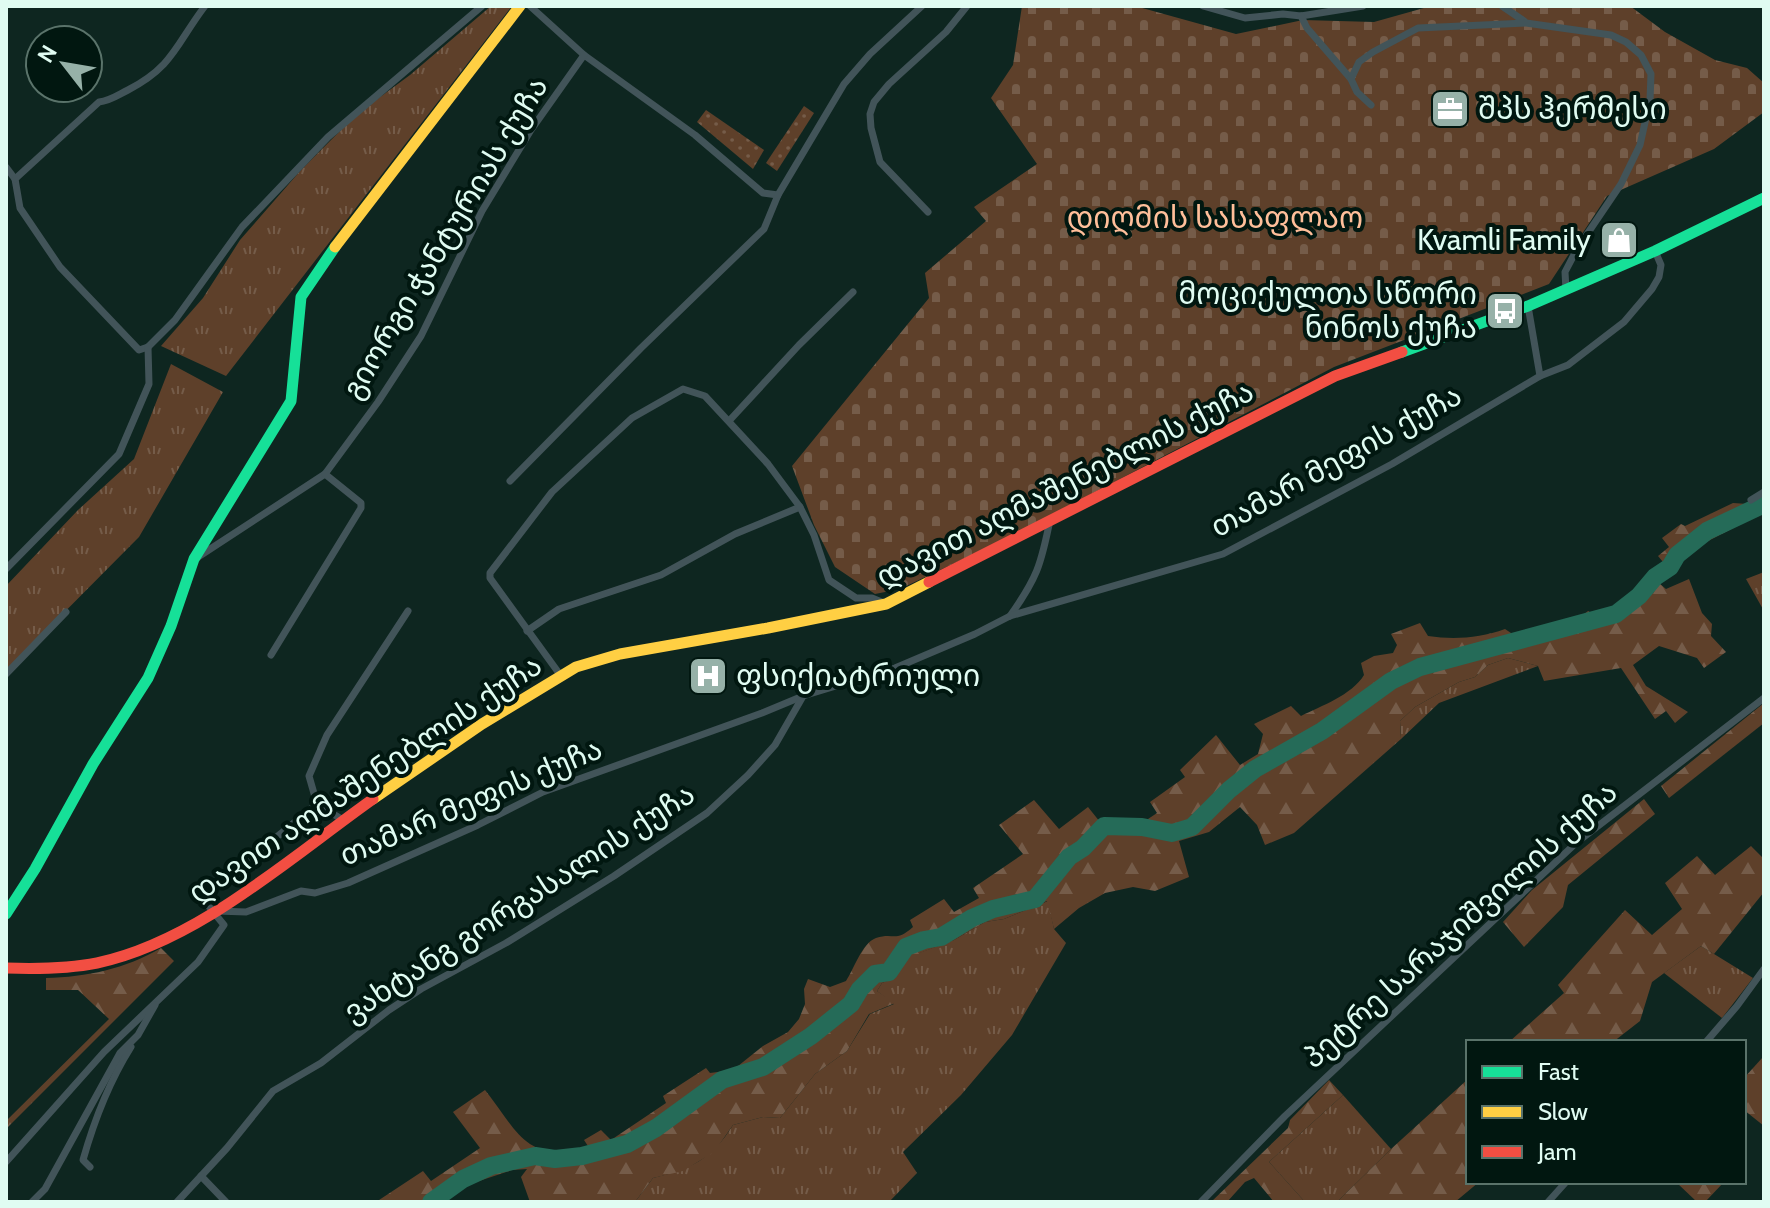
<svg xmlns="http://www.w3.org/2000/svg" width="1770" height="1208" font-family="Cabin,'Noto Sans Georgian',sans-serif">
<defs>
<pattern id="grass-tufts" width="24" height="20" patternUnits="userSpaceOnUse" patternTransform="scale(2)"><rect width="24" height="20" fill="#5e402a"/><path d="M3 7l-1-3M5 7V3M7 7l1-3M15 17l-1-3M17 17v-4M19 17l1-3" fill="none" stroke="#755c49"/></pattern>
<pattern id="forest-firs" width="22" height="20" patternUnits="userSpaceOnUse" patternTransform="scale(2)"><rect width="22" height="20" fill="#5e402a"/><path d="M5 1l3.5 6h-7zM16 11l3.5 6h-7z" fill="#755c49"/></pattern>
<pattern id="cemetery-stones" width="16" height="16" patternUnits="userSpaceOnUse" patternTransform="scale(2)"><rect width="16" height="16" fill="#5e402a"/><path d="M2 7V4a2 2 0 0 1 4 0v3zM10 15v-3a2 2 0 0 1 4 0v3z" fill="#755c49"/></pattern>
<pattern id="park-dots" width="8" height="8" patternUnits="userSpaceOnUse" patternTransform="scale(2)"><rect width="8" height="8" fill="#5e402a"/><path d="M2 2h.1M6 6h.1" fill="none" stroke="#755c49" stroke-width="1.8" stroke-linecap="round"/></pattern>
</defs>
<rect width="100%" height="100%" fill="#0e2620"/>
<g fill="url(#grass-tufts)">
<path d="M491,6H512L226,376L161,346L203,298L240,240L301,170L357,114L410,75Z"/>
<path d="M171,364L223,392L139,537L6,671V586L78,510L134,459Z"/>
<path d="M1764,572V611L1746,579Z"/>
<path d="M1508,658L1538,666L1439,703L1401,739L1400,721L1415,707L1459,682L1475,677L1488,665Z"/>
<path d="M1048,901L1054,929L1066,943L1012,1035L961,1095L903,1152L917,1173L889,1202H635L653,1178C691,1169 712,1159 733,1125L763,1117L780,1118L815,1074L847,1051L870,1014L894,1004L877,991L882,983L901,975L919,953L954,940L985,922L1004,919Z"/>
<path d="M1701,946L1753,978L1722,1018L1664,973Z"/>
<path d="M1343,1095L1391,1149L1337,1202H1305L1269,1162Z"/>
</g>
<g fill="url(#forest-firs)">
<path d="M1764,495V512L1687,552L1660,584L1666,589L1689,579L1702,613L1712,624L1711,636L1726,652L1704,668L1697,658L1659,646L1633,665L1646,686L1688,712L1675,723L1666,711L1655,719L1621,668L1544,681L1538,666L1508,658L1488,665L1475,677L1459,682L1415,707L1400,721L1401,739L1294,833L1265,845L1257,825L1240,807L1209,832L1179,841L1189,877L1155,891L1133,887L1105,893L1079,908L1054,929L1047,901L1004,919L985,922L954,940L920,953L901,976L882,983L877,991L895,1003L869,1014L847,1051L815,1074L780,1118L763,1117L733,1125L714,1152L683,1171L653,1178L635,1202H530L521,1177L527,1169L512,1170L467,1185L445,1202H376L423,1171L431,1181L480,1148L453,1112L485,1090C521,1136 524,1161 590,1149L584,1140L601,1130L611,1140L666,1103L663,1096L706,1068L710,1073L733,1070L763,1046L788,1032L799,1019L805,1004L804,989L808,979L830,987L846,981C854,969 862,943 876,938C894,932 895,943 913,927L910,920L944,899L954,912L979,898L973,888L1023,854L999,825L1034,800L1059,829L1088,807L1100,822L1148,819L1157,813L1150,802L1185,777L1180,770L1216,735L1240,765L1258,754L1263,734L1254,724L1291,706L1301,716C1321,706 1352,695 1364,675L1361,663L1374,656L1393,653L1397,645L1391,634L1420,623L1428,636C1454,640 1480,638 1505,629L1514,635L1579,618L1588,611L1596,616C1631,605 1638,584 1663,562L1658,556L1669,547L1662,538L1681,524L1685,526L1733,503L1748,504Z"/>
<path d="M1764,703V723L1669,798L1661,786Z"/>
<path d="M1644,799L1655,814L1568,885L1563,907L1524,947L1503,922L1532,890Z"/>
<path d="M1751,846L1764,859V892L1714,954L1701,946L1652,982L1640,1021L1613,1042H1509L1564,993L1558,985L1625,910L1652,935L1682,909L1665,883L1697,856L1715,875Z"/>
<path d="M161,948L174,961L6,1129V1121L109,1019L78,990H46V978C87,977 125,969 161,948Z"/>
<path d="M1763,1057L1764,1058V1126L1744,1110V1078Z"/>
<path d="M1468,1079V1182H1479L1455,1202H1337L1391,1149Z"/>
<path d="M1329,1080L1343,1095L1269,1162L1305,1202H1274L1254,1178L1245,1182L1227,1202H1211L1288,1128L1290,1120Z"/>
<path d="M1676,1182H1724L1705,1202H1697Z"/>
</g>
<path fill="url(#cemetery-stones)" d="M1022,6H1135L1236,34L1303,20L1374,22L1431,6H1630L1665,32L1715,60L1747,68L1764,83V112L1714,149L1607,196L1549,284L1334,367L1003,540L900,589L875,594L835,567L814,525L792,466L929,298L925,273L986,221L974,207L1037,164L991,98L1013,65Z"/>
<g fill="url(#park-dots)">
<path d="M804,106L814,113L777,171L766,163Z"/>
<path d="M706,110L764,150L753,169L697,122Z"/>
</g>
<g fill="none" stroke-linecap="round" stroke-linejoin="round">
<path stroke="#256b58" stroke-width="18" d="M431,1202L463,1179L491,1166L535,1156L555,1159L582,1156L627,1144L656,1128L722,1080L763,1067L811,1036L851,1004L860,989L875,974L889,972L906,947L924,940L941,937L972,918L993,909L1035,899L1069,857L1083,848L1104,826L1142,827L1172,833L1192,827L1229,790L1255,769L1322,731L1391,681L1420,667L1616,614L1639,596L1655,577L1670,567L1677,555L1707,531L1764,504"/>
<g stroke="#425459" stroke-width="7">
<path d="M530,6L584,55L695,135L763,193L778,195"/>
<path d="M1203,6L1245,18L1283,14L1301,16L1363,6"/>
<path d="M1502,6L1524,21"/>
<path d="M1301,16L1307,28L1351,79"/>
<path d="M1371,105L1357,92L1351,79L1359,62L1373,52L1418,28L1526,23L1611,35L1626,42L1641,55L1651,74L1650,100L1640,145L1621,184L1577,249L1565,272L1566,290"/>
<path d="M6,167L15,179L20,208L60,267L139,350L148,347L175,320L242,227L328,137L482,6"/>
<path d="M15,179L99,102C110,101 118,95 128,90C174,66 176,44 205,6"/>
<path d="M928,212L880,162L871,128L870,114L874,102L889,84L946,32L967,6"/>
<path d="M1528,306L1540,376"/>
<path d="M729,421L799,345L853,292"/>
<path d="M510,481L641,348L764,229L778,195L844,84L870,54L922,6"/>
<path d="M1751,500L1764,492"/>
<path d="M198,557L325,474L378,402L421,336L482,211L531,130L584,55"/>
<path d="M6,569L119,454L149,384L148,347"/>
<path d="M1010,616C1037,578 1041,565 1050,520"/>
<path d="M527,631L559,609L661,575L735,534L800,507"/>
<path d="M271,655L361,508V503L325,474"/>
<path d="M6,674L66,612"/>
<path d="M561,676L490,578V573L552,492L632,418L683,389L705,396L768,464L800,507L814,535L829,580L856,598H872L884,603"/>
<path d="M343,820L317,804L309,776L327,735L408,611"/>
<path d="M217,911L246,912L301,891L315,893L348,883L478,825L543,792L762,713L803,696L895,668L975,634L1010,616L1223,554L1392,464L1540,376L1568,365L1624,322L1652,289L1659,277L1661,265L1655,251"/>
<path d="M1706,1042L1737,1006L1764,969"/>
<path d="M6,1162L104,1052L198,962L224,925L202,898L317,804"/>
<path d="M90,1167L83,1160C94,1121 109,1082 131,1047"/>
<path d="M201,1176L226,1202"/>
<path d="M32,1202L45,1189L120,1053L138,1035L155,1005"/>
<path d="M177,1202L227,1148L273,1091L321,1063L389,1010L421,989L506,943L614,876L707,813L748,775L775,745L802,698"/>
<path d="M1201,1202L1285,1116L1576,843L1764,698"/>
<path d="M1548,1202L1566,1182"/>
</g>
<g stroke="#16e098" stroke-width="11">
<path d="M1402,352L1528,306L1655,251L1764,198"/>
<path d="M6,914L35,869L93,764L148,678L171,626L194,559L291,401L301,297L335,247"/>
</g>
<g stroke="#ffcf43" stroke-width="11">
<path d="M335,247L520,6"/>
<path d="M373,799L482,724L576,667L620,654L768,628L886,604L929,582"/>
</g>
<g stroke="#f24e42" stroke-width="11">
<path d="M929,582L1335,376L1402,352"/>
<path d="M6,968C36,969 67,969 97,963C197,942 291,857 373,799"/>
</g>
</g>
<defs>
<g id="office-square" transform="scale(2)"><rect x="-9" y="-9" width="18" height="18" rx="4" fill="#96b1a8" stroke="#011710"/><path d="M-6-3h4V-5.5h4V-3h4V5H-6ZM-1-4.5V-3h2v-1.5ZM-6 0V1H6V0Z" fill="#fff"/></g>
<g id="shop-square" transform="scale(2)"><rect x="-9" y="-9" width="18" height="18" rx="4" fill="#96b1a8" stroke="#011710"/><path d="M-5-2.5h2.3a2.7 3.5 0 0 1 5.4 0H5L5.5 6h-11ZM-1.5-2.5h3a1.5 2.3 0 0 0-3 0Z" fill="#fff"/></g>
<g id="bus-square" transform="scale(2)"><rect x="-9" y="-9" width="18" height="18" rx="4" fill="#96b1a8" stroke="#011710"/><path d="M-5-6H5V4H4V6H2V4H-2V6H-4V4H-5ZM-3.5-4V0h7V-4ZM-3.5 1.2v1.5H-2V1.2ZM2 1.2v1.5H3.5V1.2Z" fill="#fff"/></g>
<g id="hospital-square" transform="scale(2)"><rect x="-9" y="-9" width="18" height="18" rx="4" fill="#96b1a8" stroke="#011710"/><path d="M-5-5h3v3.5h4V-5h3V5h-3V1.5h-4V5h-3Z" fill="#fff"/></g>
</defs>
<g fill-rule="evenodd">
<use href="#office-square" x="1450" y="109"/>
<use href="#shop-square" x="1619" y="240"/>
<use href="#bus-square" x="1505" y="311"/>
<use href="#hospital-square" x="708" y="676"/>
</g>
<g text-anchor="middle" stroke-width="8" stroke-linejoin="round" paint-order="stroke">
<g font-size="30" fill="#e0fcf2" stroke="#011710" text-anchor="start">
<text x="1478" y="119">შპს ჰერმესი</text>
<text x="1591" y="250" text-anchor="end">Kvamli Family</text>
<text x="1477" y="304" text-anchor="end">მოციქულთა სწორი<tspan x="1477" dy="34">ნინოს ქუჩა</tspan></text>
<text x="736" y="686">ფსიქიატრიული</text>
</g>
<g font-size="30" fill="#ffbf9a" stroke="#011710">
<text x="1215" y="228">დიღმის სასაფლაო</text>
</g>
<g font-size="30" fill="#e0fcf2" stroke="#011710">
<text transform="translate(445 238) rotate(-59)" y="10">გიორგი ჭანტურიას ქუჩა</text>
<text transform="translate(1336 461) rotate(-29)" y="10">თამარ მეფის ქუჩა</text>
<text transform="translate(1065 484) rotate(-27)" y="10">დავით აღმაშენებლის ქუჩა</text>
<text transform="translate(365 779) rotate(-34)" y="10">დავით აღმაშენებლის ქუჩა</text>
<text transform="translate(471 802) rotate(-23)" y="10">თამარ მეფის ქუჩა</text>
<text transform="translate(519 903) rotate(-33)" y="10">ვახტანგ გორგასალის ქუჩა</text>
<text transform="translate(1460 925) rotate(-42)" y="10">პეტრე სარაჯიშვილის ქუჩა</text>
</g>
</g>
<rect width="1770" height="1208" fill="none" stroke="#e0fcf2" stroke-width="16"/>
<rect x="1466" y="1040" width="280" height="144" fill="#011710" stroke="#5a736a" stroke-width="2"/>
<rect x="1482" y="1066" width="40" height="12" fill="#16e098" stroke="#5a736a" stroke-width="2"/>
<text x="1538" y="1080" font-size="24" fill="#e0fcf2">Fast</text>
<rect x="1482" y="1106" width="40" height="12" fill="#ffcf43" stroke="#5a736a" stroke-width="2"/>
<text x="1538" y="1120" font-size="24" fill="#e0fcf2">Slow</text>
<rect x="1482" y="1146" width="40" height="12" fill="#f24e42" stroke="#5a736a" stroke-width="2"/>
<text x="1538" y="1160" font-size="24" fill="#e0fcf2">Jam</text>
<g transform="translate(64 64) rotate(301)"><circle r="38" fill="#011710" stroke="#5a736a" stroke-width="2"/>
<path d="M0-6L14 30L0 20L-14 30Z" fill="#96b1a8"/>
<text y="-12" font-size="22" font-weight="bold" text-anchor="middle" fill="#e0fcf2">N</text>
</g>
</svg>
